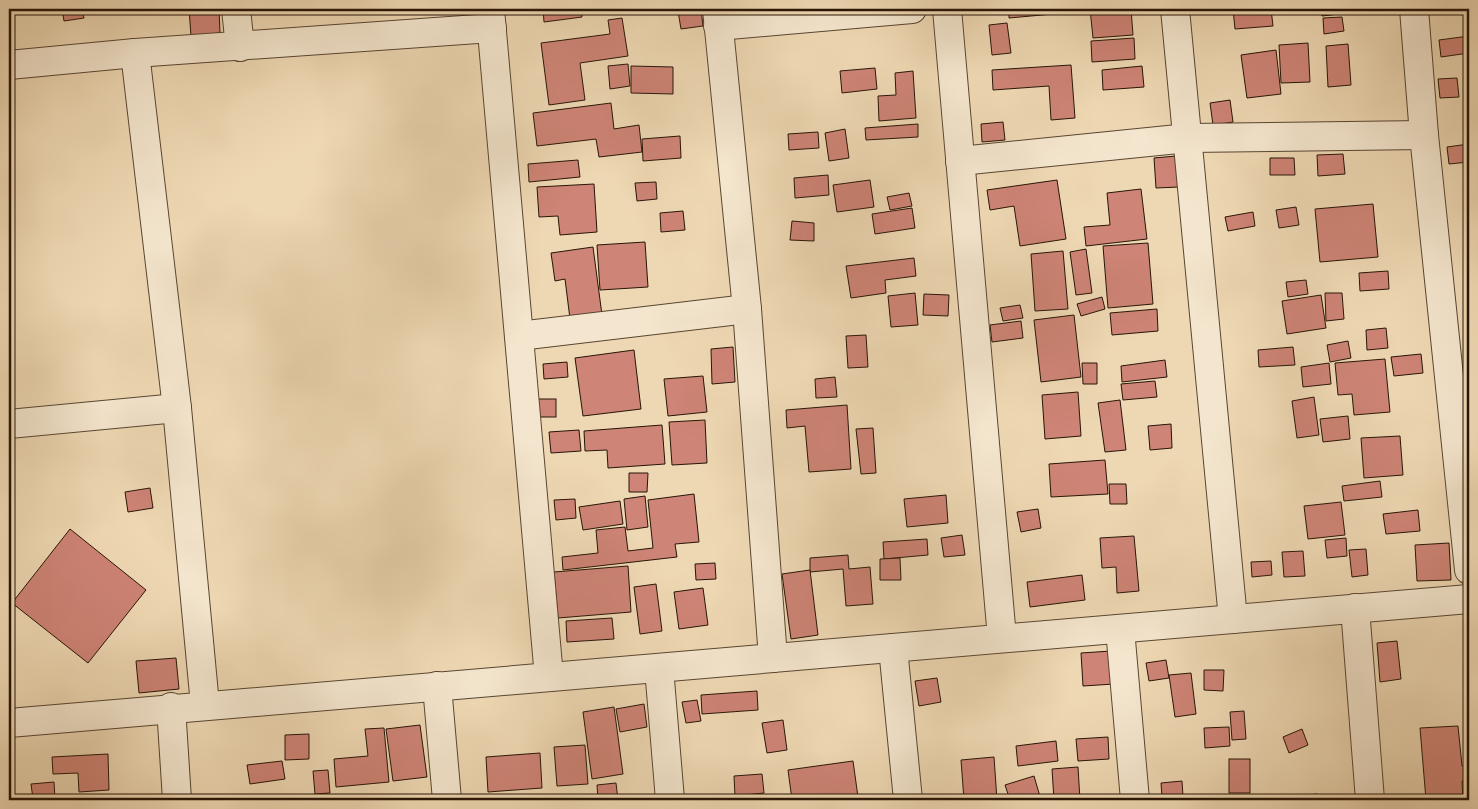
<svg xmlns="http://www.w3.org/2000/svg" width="1478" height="809" font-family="Cardo,serif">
<rect width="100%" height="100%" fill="#eed8b3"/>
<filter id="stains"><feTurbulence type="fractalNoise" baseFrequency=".004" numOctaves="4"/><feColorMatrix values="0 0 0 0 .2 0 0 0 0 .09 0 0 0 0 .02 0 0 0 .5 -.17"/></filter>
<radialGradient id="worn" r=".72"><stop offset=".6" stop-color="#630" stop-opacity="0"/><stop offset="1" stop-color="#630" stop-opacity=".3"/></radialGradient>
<g fill="#ce8476" stroke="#271507">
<path d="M62,9H82L84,18L64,21Z"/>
<path d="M189,9H219L220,33L191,36Z"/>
<path d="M543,9H581L582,17L544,22Z"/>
<path d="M701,9L703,26L681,29L678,11Z"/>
<path d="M1009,9H1053V14L1009,18Z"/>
<path d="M1090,9H1131L1133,35L1093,38Z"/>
<path d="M1136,9H1159L1160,11L1136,14Z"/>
<path d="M1233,9H1271L1273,26L1235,29Z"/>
<path d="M1321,9H1340V14L1322,16Z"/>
<path d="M1342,17L1344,31L1324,34L1323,18Z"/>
<path d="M622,18L628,56L580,63L585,100L549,105L541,43L610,34L608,20Z"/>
<path d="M1007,23L1011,53L992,55L989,25Z"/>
<path d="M1469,36V53L1441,57L1439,40Z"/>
<path d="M1134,38L1135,59L1092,62L1091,41Z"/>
<path d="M1308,43L1310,82L1281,83L1279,45Z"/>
<path d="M1348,44L1351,85L1328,87L1326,46Z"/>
<path d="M1276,50L1281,94L1247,98L1241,55Z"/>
<path d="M628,64L630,86L610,89L608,66Z"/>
<path d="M1071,65L1075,118L1051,120L1049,86L993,90L992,70Z"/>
<path d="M631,66L673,67V94L631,93Z"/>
<path d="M1142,66L1144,87L1103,90L1102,70Z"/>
<path d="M875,68L877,89L842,93L840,71Z"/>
<path d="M913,71L916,118L879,121L878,96L896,95L895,73Z"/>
<path d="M1457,78L1459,97L1440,98L1438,79Z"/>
<path d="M1230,100L1233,122L1213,125L1210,103Z"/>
<path d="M611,103L614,129L639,125L642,152L599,157L596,139L537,146L533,113Z"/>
<path d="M1003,122L1005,140L982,142L981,124Z"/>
<path d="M918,124V137L866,140L865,128Z"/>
<path d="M845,129L849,158L829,161L825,133Z"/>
<path d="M818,132L819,148L789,150L788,134Z"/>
<path d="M680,136L681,158L643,161L642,139Z"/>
<path d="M1469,144V162L1449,164L1447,147Z"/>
<path d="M1343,154L1345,174L1318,176L1317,155Z"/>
<path d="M1176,156L1179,187L1156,188L1154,158Z"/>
<path d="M1270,158H1294L1295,175H1270Z"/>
<path d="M578,160L580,177L529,182L528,164Z"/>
<path d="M828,175L829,195L795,198L794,178Z"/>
<path d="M870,180L874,207L837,212L833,185Z"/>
<path d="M1057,180L1066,239L1020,246L1014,206L990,210L987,190Z"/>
<path d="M656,182L657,199L637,201L635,183Z"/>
<path d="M594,184L597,232L560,235L558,216L539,217L537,187Z"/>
<path d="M1141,189L1147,239L1086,246L1084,227L1110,225L1107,193Z"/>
<path d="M909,193L912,206L890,210L887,197Z"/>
<path d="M1373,204L1378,257L1320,262L1315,209Z"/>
<path d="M1296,207L1299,225L1279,228L1276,210Z"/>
<path d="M912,208L915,228L875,234L872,214Z"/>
<path d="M683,211L685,230L661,232L660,213Z"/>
<path d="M1253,212L1255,226L1228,231L1225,217Z"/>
<path d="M792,221L814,223V241L790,240Z"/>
<path d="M645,242L648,287L600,290L597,245Z"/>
<path d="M1148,243L1153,304L1108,308L1103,246Z"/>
<path d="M593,247L602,315L570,319L565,279L555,281L551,253Z"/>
<path d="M1086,249L1092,293L1076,295L1070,252Z"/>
<path d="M1063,251L1068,309L1035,311L1031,254Z"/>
<path d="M914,258L916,276L885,280L886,293L851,298L846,266Z"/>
<path d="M1388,271L1389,289L1360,291L1359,273Z"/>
<path d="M1306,280L1308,294L1288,297L1286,282Z"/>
<path d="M915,293L918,325L891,327L888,296Z"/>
<path d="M1325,293H1342L1344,319L1326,321Z"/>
<path d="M924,294L949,295L948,316L923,315Z"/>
<path d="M1321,295L1326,328L1287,334L1282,301Z"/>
<path d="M1102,297L1105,309L1081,316L1077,304Z"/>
<path d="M1020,305L1023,318L1003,321L1000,308Z"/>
<path d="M1157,309L1158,331L1112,335L1110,313Z"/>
<path d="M1074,315L1081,377L1041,382L1034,320Z"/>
<path d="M1021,321L1023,338L992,342L990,325Z"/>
<path d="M1386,328L1388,348L1367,350L1366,330Z"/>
<path d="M866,335L868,367L848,368L846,336Z"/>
<path d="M1348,341L1351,358L1330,362L1327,345Z"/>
<path d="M733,347L735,382L712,384L711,349Z"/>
<path d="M1293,347L1295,365L1259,367L1258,350Z"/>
<path d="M634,350L641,409L583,416L575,358Z"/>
<path d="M1421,354L1423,373L1394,376L1391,357Z"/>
<path d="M1385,359L1390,412L1354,415L1352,394L1338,395L1335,363Z"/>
<path d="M1165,360L1167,377L1122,382L1121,366Z"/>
<path d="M567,362L568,377L544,379L543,364Z"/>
<path d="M1082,363H1097V384H1083Z"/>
<path d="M1329,363L1331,384L1303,387L1301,367Z"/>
<path d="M703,376L707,412L668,416L664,379Z"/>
<path d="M835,377L837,397L816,398L815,379Z"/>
<path d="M1155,381L1157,397L1123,400L1121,384Z"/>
<path d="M1078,392L1081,436L1045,439L1042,395Z"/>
<path d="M1314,397L1319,435L1297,438L1292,401Z"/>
<rect x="535" y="399" width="21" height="18"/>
<path d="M1120,400L1126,450L1105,452L1098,403Z"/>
<path d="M847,405L851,469L809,472L805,426L787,428L786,410Z"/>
<path d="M1348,416L1350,439L1323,442L1320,419Z"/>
<path d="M705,420L707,463L672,465L669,422Z"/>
<path d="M1171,424L1172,448L1150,450L1148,426Z"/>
<path d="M662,425L665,464L608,468L607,450L585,451L584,431Z"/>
<path d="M873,428L876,473L861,474L856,429Z"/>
<path d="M579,430L581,451L551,453L549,432Z"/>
<path d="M1400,436L1403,475L1364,478L1361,438Z"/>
<path d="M1105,460L1108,494L1051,497L1049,464Z"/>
<path d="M629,473H648L647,492H629Z"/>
<path d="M1380,481L1382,497L1344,501L1342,486Z"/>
<path d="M1109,484H1126L1127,504H1110Z"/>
<path d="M150,488L153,508L128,512L125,492Z"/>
<path d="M694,494L699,542L675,544L677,557L563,570L562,557L598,553L596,530L625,527L628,551L653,548L648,500Z"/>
<path d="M946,495L948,523L907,527L904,499Z"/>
<path d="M645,496L648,527L627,530L624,499Z"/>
<path d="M575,499L576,518L556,520L554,500Z"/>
<path d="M620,501L623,524L583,530L579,507Z"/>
<path d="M1341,502L1345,535L1308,539L1304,506Z"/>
<path d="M1038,509L1041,528L1021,532L1017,512Z"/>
<path d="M1418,510L1420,531L1386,534L1383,514Z"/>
<path d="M70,529L146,590L88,663L12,603Z"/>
<path d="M962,535L965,555L944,557L941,538Z"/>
<path d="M1134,536L1139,591L1117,593L1116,567L1102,568L1100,538Z"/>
<path d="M1346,538L1347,556L1327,558L1325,540Z"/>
<path d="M927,539L928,555L884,559L883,542Z"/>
<path d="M1449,543L1451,580L1417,581L1415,545Z"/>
<path d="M1366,549L1368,575L1352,577L1349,550Z"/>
<path d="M1303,551L1305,576L1284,577L1282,552Z"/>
<path d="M848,555L849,569L870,567L873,604L846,606L843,569L810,572V558Z"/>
<path d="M900,558L901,580H880V559Z"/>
<path d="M1271,561L1272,575L1252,577L1251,562Z"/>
<path d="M715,563L716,579L696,580L695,564Z"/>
<path d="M628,566L631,612L558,618L554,572Z"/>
<path d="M810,570L818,635L791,639L782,574Z"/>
<path d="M1082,575L1085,600L1030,607L1027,582Z"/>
<path d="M656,584L662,631L640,634L634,587Z"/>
<path d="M703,588L708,625L679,629L674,592Z"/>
<path d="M612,618L614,639L567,642L566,621Z"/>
<path d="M1397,641L1401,679L1380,682L1377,643Z"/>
<path d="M1111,651L1114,684L1083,686L1081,653Z"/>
<path d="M176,658L179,689L139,693L136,661Z"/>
<path d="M1166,660L1169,678L1149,681L1146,663Z"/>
<path d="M1204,670H1224L1223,691L1204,690Z"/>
<path d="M1191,673L1196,714L1175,717L1169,675Z"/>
<path d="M937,678L941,702L919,706L915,681Z"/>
<path d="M757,691L758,710L702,714L701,695Z"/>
<path d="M697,700L701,721L686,723L682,702Z"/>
<path d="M644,704L647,727L620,732L616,709Z"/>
<path d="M614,707L623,774L592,779L583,712Z"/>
<path d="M1244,711L1246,739L1232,740L1230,712Z"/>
<path d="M783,720L787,750L767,753L762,723Z"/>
<path d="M420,725L427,777L393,781L386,729Z"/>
<path d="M1458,726L1462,766L1469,765V781H1462L1463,800H1426L1420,728Z"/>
<path d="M1229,727L1230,746L1205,748L1204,728Z"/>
<path d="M384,728L389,782L336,787L334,759L368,756L365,729Z"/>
<path d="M1302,729L1308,745L1289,753L1283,737Z"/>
<path d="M309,734V759L285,760V735Z"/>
<path d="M1108,737L1109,759L1078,761L1076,739Z"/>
<path d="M1056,741L1058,761L1018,766L1016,746Z"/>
<path d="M585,745L588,784L557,786L554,747Z"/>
<path d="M540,753L542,788L488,792L486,757Z"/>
<path d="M108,754L109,790L79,792L78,773L53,774L52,757Z"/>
<path d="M994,757L997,800H964L961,760Z"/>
<rect x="1229" y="759" width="21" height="34"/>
<path d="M282,761L285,779L250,784L247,765Z"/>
<path d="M853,761L858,797L834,800H792L788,770Z"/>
<path d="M1078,767L1080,800H1054L1052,769Z"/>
<path d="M328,770L330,793L315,794L313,771Z"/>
<path d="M762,774L764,793L735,796L734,776Z"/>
<path d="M1034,776L1041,800H1010L1005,785Z"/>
<path d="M1182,781L1183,796L1162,797L1161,783Z"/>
<path d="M54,782L55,798L33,799L31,784Z"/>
<path d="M616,783L618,800H598L597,785Z"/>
<path d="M1317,794L1318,800H1268L1267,799Z"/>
<path d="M764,797V800H734L733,799Z"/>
</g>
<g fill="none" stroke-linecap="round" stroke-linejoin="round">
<g stroke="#594632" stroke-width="30">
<g id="minor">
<path d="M236,9L240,47"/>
<path d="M490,9L549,677"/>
<path d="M717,9L747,309L773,658"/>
<path d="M947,9L1002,638"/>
<path d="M1175,9L1233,619"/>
<path d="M1414,9L1424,135L1469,570"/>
<path d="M718,26L912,9"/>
<path d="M135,53L177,408L205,705"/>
<path d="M9,65L135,53L492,28"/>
<path d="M960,161L1188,138L1424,135"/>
<path d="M519,336L747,309"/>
<path d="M9,424L177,408"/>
<path d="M1355,608L1370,800"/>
<path d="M1120,629L1135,800"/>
<path d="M893,648L908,800"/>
<path d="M659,668L670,800"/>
<path d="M437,686L447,800"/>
<path d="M171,707L177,800"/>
<path d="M9,723L1469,599"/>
</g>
</g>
<use href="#minor" stroke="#f4e6ce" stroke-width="28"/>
</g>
<rect width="1478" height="809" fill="none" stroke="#eed8b3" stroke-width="30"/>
<rect x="10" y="10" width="1458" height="789" fill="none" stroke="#271507" stroke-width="2.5"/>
<rect x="15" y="15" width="1448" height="779" fill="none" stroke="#271507"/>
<rect width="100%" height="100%" filter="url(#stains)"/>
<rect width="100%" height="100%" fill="url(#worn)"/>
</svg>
